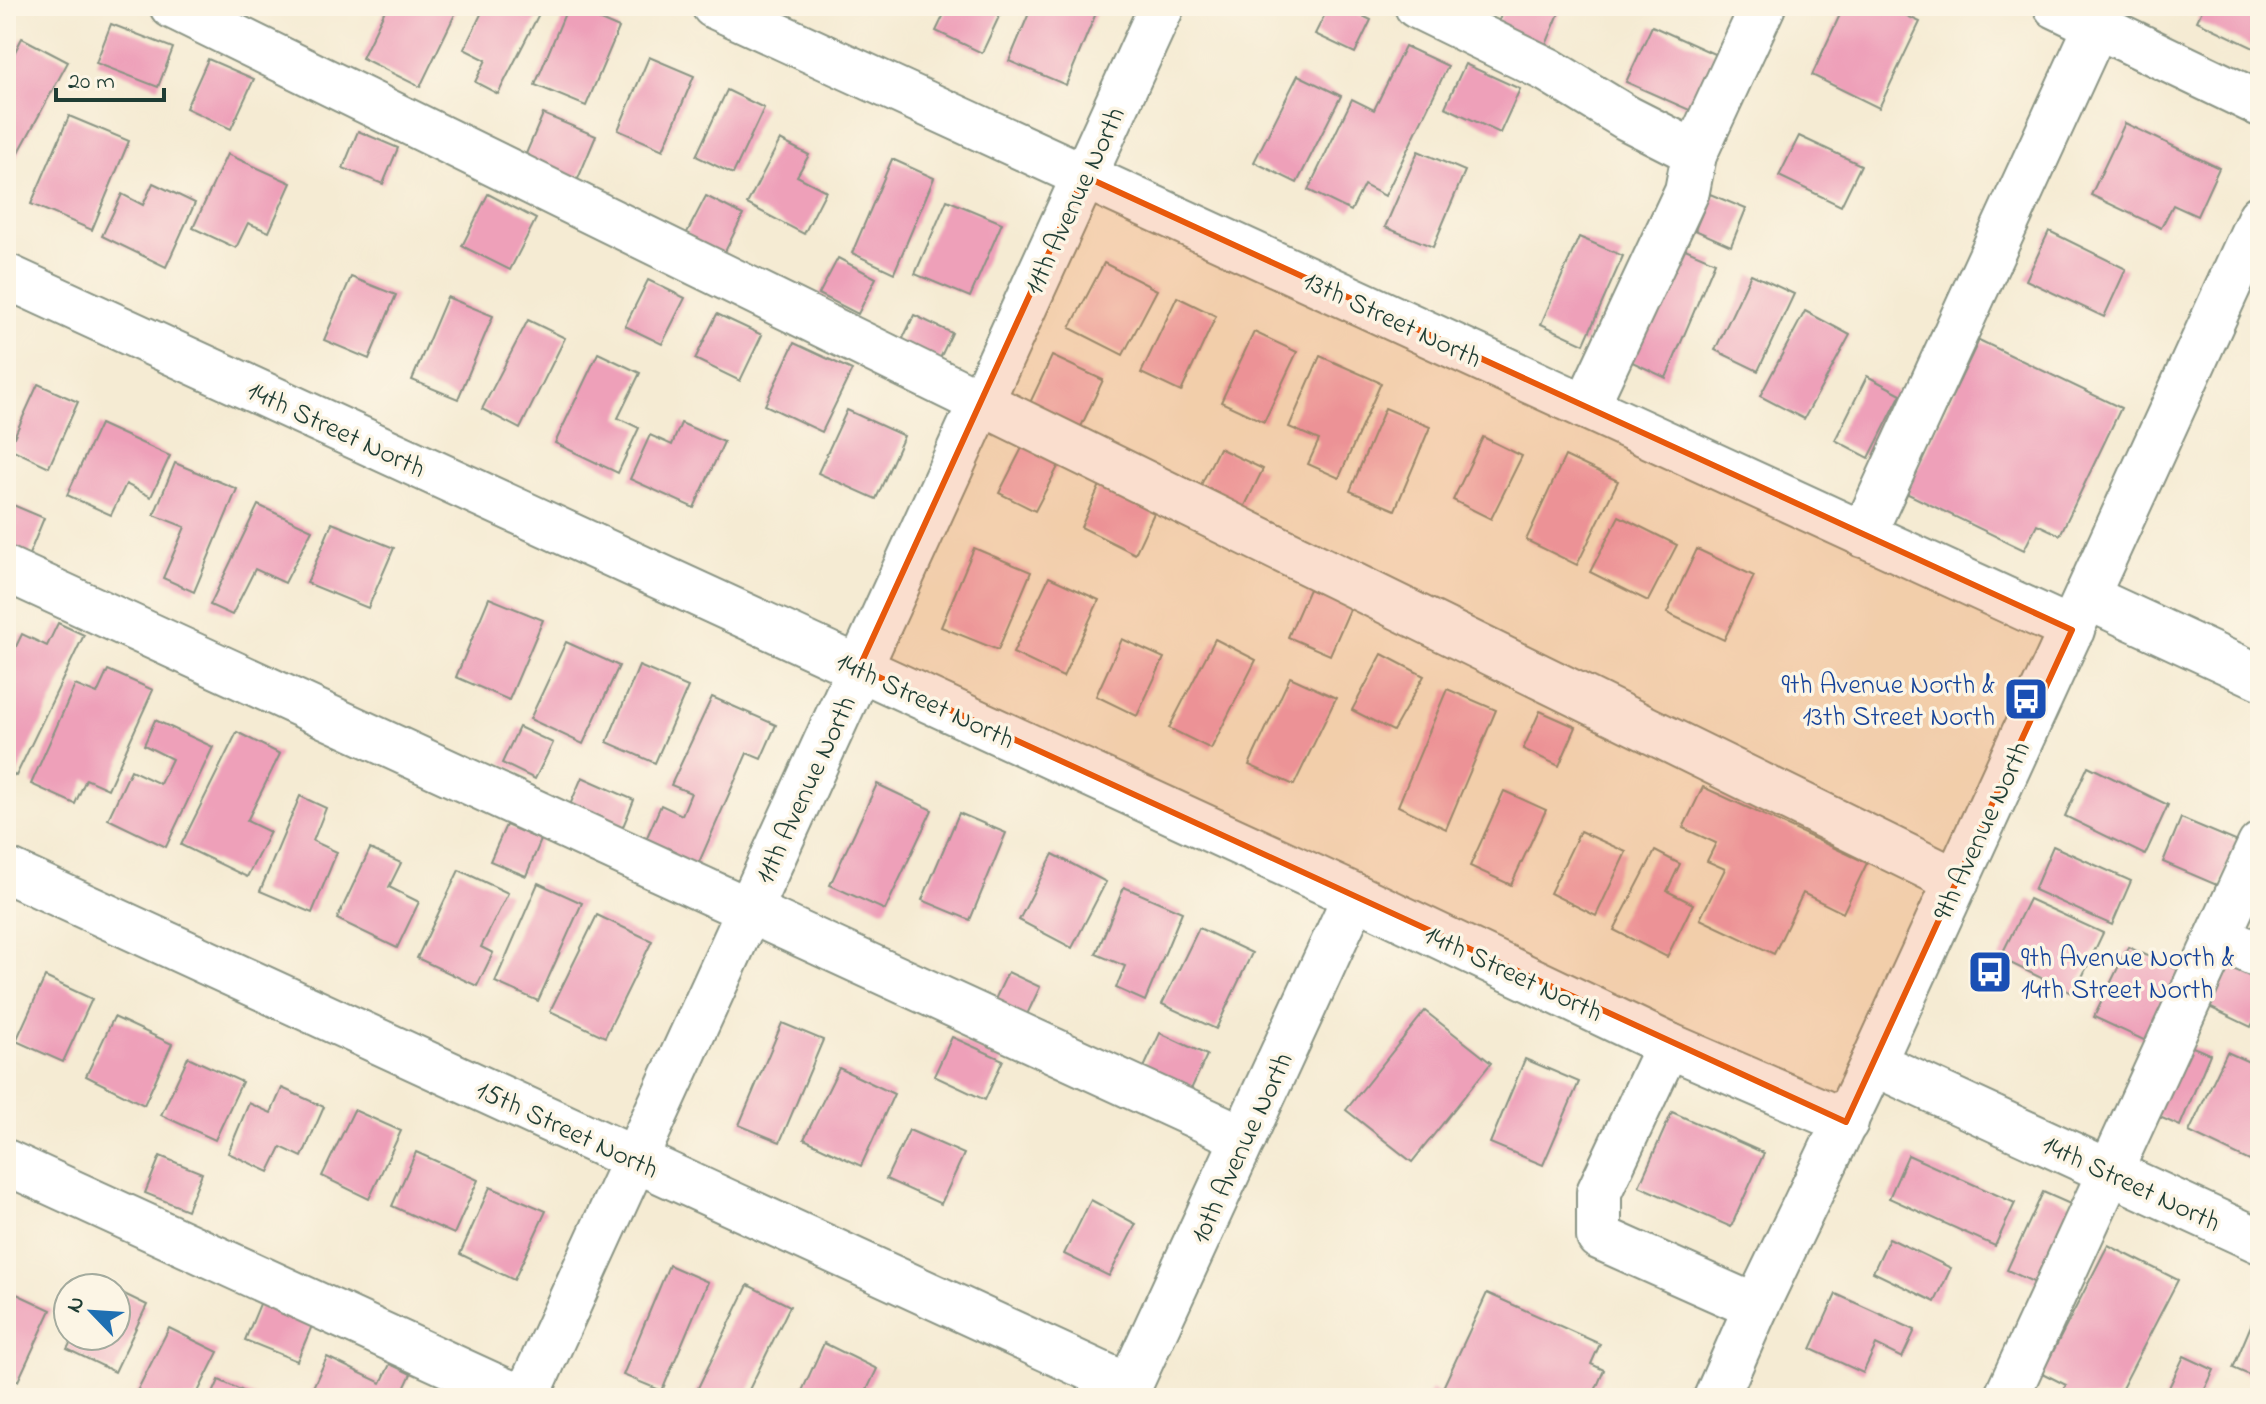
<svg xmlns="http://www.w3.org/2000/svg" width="2266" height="1404" font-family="'Indie Flower',sans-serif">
<rect width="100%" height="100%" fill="#fcf5e5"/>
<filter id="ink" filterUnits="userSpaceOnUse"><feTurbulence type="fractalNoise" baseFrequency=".0125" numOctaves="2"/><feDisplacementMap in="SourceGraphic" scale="16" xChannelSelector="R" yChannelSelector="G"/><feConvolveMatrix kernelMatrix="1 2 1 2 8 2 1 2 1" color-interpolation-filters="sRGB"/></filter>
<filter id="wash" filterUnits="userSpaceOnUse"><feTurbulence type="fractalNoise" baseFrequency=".006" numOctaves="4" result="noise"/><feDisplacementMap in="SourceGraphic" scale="32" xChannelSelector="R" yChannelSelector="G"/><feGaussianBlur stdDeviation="1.8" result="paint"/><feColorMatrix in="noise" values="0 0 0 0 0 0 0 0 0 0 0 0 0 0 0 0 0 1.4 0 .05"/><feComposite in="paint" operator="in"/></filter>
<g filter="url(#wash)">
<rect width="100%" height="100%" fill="#f5ebd3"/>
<g id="blocks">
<g fill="#eea0b9">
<path d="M387,6H459L420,87L362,58Z"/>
<path d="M485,6H543L498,94L475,82L486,60L464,49Z"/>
<path d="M568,6L619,28L586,106L535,85Z"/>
<path d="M948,6H1004L982,53L936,31Z"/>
<path d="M1032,6H1099L1066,85L1009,61Z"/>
<path d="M1329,6H1342L1371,20L1355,53L1315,34Z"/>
<path d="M1505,6H1562L1546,45L1497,25Z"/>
<path d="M1844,6H1886L1920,22L1879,108L1812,75Z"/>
<path d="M2204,6H2260V51L2197,21Z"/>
<path d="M111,24L173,48L158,87L96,63Z"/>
<path d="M1652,26L1721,57L1696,113L1626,82Z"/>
<path d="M22,38L68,62L6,176V69Z"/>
<path d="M1405,46L1448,66L1385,196L1364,185L1351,211L1308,190L1352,99L1374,110Z"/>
<path d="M649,57L694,76L663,150L618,130Z"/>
<path d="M208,59L254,79L231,129L186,108Z"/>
<path d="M1465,64L1520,89L1500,133L1445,107Z"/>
<path d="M1298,75L1341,96L1297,183L1254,162Z"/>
<path d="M727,90L764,108L733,174L696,156Z"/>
<path d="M543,114L596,136L575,186L522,163Z"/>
<path d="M69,116L129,141L92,230L31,204Z"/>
<path d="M2125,123L2219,168L2197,216L2173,205L2161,228L2091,195Z"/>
<path d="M358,131L398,148L383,184L343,168Z"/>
<path d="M1799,136L1861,165L1841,206L1779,176Z"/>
<path d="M780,140L809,155L797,176L826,191L804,234L747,204Z"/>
<path d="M1418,151L1465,171L1433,247L1385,227Z"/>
<path d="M227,154L291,183L269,232L248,223L236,248L193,228Z"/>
<path d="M892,159L934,178L894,273L852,253Z"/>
<path d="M153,183L195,203L166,267L102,236L122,194L143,205Z"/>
<path d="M488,194L536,219L510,270L462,246Z"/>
<path d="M1710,194L1746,209L1731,246L1695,230Z"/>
<path d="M706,196L743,215L719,264L681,244Z"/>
<path d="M947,200L1002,223L970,297L915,274Z"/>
<path d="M2049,231L2126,269L2104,317L2026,280Z"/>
<path d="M1579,237L1623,256L1584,344L1541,324Z"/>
<path d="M1676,245L1715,262L1666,378L1628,360Z"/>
<path d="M838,258L876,278L858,314L819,294Z"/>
<path d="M1104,263L1157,290L1123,355L1070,328Z"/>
<path d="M1751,274L1794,294L1758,371L1715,350Z"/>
<path d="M351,277L396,295L369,359L324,340Z"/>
<path d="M648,280L685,298L662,344L625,326Z"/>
<path d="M447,297L493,316L458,399L412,380Z"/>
<path d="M1177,297L1216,316L1181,392L1141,373Z"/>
<path d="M1805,311L1850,335L1804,419L1760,396Z"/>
<path d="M717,314L762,335L740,381L695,359Z"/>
<path d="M914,315L952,333L935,369L897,351Z"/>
<path d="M528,320L565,338L520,429L482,409Z"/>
<path d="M1254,332L1297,352L1264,422L1221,402Z"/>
<path d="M1979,340L2121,408L2060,535L2037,524L2024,550L1906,493Z"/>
<path d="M794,343L852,370L822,432L765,405Z"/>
<path d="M598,353L640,373L618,418L639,428L618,473L555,443Z"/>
<path d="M1052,356L1103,380L1079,431L1028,407Z"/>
<path d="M1320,356L1381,383L1339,478L1308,464L1319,440L1289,427Z"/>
<path d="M1867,376L1901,394L1869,458L1835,440Z"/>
<path d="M38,384L78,402L49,467L9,448Z"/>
<path d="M1385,408L1430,427L1395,510L1350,491Z"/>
<path d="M847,410L904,436L876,499L818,473Z"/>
<path d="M681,423L724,442L694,508L630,479L650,435L672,445Z"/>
<path d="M100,424L170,456L151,497L126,484L111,515L67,495Z"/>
<path d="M1483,437L1522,456L1491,519L1453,500Z"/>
<path d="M1024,444L1060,463L1035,511L999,493Z"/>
<path d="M1219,448L1263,469L1239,518L1195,497Z"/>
<path d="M1565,456L1618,481L1577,565L1526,540Z"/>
<path d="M175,463L237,489L194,592L163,578L185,527L154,515Z"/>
<path d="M1100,485L1155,511L1135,554L1081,527Z"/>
<path d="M6,502L44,518L28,557L6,548Z"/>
<path d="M258,505L312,530L285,583L255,569L232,615L210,605Z"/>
<path d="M1619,516L1677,545L1648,601L1590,572Z"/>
<path d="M332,523L394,548L368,608L307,583Z"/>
<path d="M974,548L1031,572L998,650L941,627Z"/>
<path d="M1697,549L1754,576L1724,640L1667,613Z"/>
<path d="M1049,577L1099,600L1063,677L1013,653Z"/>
<path d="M1309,589L1351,607L1330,655L1288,637Z"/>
<path d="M489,598L543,620L509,700L456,677Z"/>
<path d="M58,623L84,635L16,776L6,771V667L22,634L47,646Z"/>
<path d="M1122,639L1164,658L1137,716L1096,696Z"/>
<path d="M1215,639L1256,660L1211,749L1169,728Z"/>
<path d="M566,642L619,666L583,744L530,719Z"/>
<path d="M1382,654L1424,676L1393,731L1352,710Z"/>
<path d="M639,666L688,687L655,763L607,742Z"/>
<path d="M108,670L153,690L108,789L86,779L75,804L31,784L75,685L97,694Z"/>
<path d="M1290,677L1336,698L1294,785L1249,765Z"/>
<path d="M1447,689L1496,710L1446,829L1398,806Z"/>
<path d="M712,697L776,725L761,759L747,753L697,867L644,844L661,805L682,815L691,793L671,785Z"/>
<path d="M1540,711L1576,727L1559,766L1523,749Z"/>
<path d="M155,720L213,747L166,847L108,819L131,770L160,784L172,759L144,745Z"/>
<path d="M519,727L553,743L535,779L502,763Z"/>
<path d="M237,732L280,754L247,821L270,832L247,877L181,845Z"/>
<path d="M2088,766L2168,805L2145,855L2065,816Z"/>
<path d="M582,777L634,800L620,834L567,812Z"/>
<path d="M877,784L932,810L885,910L830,885Z"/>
<path d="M1703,787L1867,863L1843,913L1803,893L1774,954L1700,919L1725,869L1707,861L1716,843L1683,828Z"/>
<path d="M1504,791L1546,810L1511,885L1470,866Z"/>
<path d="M300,796L326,808L313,841L337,852L312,913L260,891Z"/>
<path d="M959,813L1006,833L970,920L922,900Z"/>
<path d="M2181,818L2238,842L2219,886L2163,862Z"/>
<path d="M506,825L541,840L526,876L490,861Z"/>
<path d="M1580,831L1626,852L1596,916L1550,893Z"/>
<path d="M2053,846L2131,881L2112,925L2034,890Z"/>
<path d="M370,849L401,863L389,887L419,902L397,948L337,919Z"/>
<path d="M1655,851L1680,864L1667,891L1693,904L1667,957L1614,930Z"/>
<path d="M1053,854L1106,882L1072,948L1019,920Z"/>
<path d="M459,870L508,893L481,947L493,953L477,986L417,958Z"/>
<path d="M538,883L582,903L538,1001L495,982Z"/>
<path d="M1124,887L1182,912L1145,1001L1116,988L1125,966L1096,954Z"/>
<path d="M2029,899L2103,933L2074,994L2000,958Z"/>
<path d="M597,915L652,941L605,1037L550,1011Z"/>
<path d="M1199,928L1252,953L1216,1029L1162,1004Z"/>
<path d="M2128,947L2181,971L2148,1042L2094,1017Z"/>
<path d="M2229,959L2260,974V1008L2251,1027L2207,1006Z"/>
<path d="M1008,972L1040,987L1022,1025L990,1010Z"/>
<path d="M45,977L92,999L63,1062L16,1041Z"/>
<path d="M1425,1011L1491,1063L1412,1162L1346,1110Z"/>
<path d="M114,1017L172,1044L144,1105L86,1076Z"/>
<path d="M782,1023L823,1040L780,1142L739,1125Z"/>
<path d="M1160,1033L1207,1055L1188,1096L1141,1074Z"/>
<path d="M952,1037L1003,1060L985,1100L934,1076Z"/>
<path d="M2178,1041L2210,1054L2180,1126L2148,1112Z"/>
<path d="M2227,1052L2260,1067V1166L2189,1132Z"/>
<path d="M188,1057L242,1082L215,1140L161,1115Z"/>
<path d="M1525,1059L1579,1082L1543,1165L1490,1143Z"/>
<path d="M839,1068L894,1094L861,1166L804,1139Z"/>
<path d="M282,1088L324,1107L302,1157L281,1147L269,1172L228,1153L249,1103L271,1113Z"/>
<path d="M354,1110L401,1131L369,1199L322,1176Z"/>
<path d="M1672,1112L1764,1153L1731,1227L1639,1186Z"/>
<path d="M909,1130L964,1154L941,1204L886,1179Z"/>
<path d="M416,1152L478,1180L454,1234L392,1206Z"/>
<path d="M1908,1155L2015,1203L1995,1246L1889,1198Z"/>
<path d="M160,1156L202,1173L187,1210L145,1193Z"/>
<path d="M490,1187L546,1211L514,1280L460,1254Z"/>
<path d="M2043,1192L2077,1207L2042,1286L2007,1270Z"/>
<path d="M1091,1200L1136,1224L1109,1276L1064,1254Z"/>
<path d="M1889,1238L1951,1268L1935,1302L1873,1272Z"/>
<path d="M2108,1245L2178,1280L2117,1398H2059L2066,1385L2042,1373Z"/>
<path d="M669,1265L708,1282L662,1391L623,1375Z"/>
<path d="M748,1285L790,1306L745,1398H693Z"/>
<path d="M6,1289L51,1310L18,1381L6,1375Z"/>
<path d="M116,1290L147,1305L115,1372L67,1349L74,1336H116Z"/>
<path d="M1487,1293L1600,1344L1591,1364L1604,1370L1592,1398H1426L1431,1389L1440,1394Z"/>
<path d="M1836,1294L1915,1330L1902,1358L1876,1345L1863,1373L1811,1349Z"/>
<path d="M262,1299L314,1321L297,1361L245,1340Z"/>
<path d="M2252,1323L2260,1326V1398H2252L2259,1379L2233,1368Z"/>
<path d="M169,1328L218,1352L195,1398H146L136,1393Z"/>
<path d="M824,1343L877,1369L863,1398H817L802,1391Z"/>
<path d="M2184,1356L2214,1370L2201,1398H2164Z"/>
<path d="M327,1357L381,1383L390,1364L411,1374L402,1393L412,1398H308Z"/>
<path d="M219,1380L258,1398H211Z"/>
</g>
</g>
</g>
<g filter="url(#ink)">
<use href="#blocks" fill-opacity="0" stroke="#8a9484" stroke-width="2"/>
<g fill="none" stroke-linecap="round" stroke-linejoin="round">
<g stroke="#8a9484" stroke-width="48">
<g id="minor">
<path d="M172,6L1957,881"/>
<path d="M714,6L2072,630"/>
<path d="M1417,6L1548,70L1627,118L1686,148L1694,155L1687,191L1586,407"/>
<path d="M2056,6L2260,104"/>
<path d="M1694,155L1763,6"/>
<path d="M6,276L1355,896L1668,1045L1846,1122"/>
<path d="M1863,535L2097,25"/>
<path d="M6,569L1244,1138"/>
<path d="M2087,597L2260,677"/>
<path d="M6,870L1130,1387"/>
<path d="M2218,937L2260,956"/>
<path d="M1668,1045L1599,1192V1237L1756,1307"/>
<path d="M1873,1063L2260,1241"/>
<path d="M6,1162L521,1398"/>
<path d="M526,1398L1162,6"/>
<path d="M1124,1398L1355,896"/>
<path d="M1716,1398L1756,1307L1873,1063L2260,217"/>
<path d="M2006,1398L2260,845"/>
</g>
</g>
<use href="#minor" stroke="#fff" stroke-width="44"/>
</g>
</g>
<path fill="#e8590c" fill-opacity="0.2" stroke="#e8590c" stroke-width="6" stroke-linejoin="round" d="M1084,176L2072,630L1846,1122L859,668Z"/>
<defs>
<g id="bus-square" transform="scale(2.3)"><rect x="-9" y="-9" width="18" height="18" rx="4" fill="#1a4fb4" stroke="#fcf5e5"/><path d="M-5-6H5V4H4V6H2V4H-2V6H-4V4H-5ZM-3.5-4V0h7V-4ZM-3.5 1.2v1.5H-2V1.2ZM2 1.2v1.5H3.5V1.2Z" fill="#fff"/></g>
</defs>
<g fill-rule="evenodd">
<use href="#bus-square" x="2026" y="699"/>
<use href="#bus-square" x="1990" y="972"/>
</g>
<g text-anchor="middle" stroke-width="7" stroke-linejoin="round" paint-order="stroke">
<g font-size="28" fill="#1f3d34" stroke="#fcf5e5">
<text transform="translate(1073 200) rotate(-65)" y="10">11th Avenue North</text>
<text transform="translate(1393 318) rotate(25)" y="10">13th Street North</text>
<text transform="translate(337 428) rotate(25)" y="10">14th Street North</text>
<text transform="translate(926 699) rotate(25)" y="10">14th Street North</text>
<text transform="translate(804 789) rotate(-65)" y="10">11th Avenue North</text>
<text transform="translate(1980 830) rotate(-65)" y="10">9th Avenue North</text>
<text transform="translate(1514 972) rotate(25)" y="10">14th Street North</text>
<text transform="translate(568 1128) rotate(25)" y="10">15th Street North</text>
<text transform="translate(1240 1147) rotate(-65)" y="10">10th Avenue North</text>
<text transform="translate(2132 1182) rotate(25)" y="10">14th Street North</text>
</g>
<g font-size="28" fill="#164399" stroke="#fcf5e5" text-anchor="end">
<text x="1995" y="693">9th Avenue North &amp;<tspan x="1995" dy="32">13th Street North</tspan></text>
<text x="2021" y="966" text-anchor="start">9th Avenue North &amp;<tspan x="2021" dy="32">14th Street North</tspan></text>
</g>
</g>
<rect width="2266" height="1404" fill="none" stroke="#fcf5e5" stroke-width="32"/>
<g transform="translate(92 1312) rotate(295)"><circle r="38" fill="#fcf5e5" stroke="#a4ab9e" stroke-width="2"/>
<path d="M0-6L14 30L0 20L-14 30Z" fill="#1f6fb2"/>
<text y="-12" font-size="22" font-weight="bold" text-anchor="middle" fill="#1f3d34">N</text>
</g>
<path d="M56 88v12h108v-12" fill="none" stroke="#1f3d34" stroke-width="4"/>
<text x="68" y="88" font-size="24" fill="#1f3d34" stroke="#fcf5e5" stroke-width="6" paint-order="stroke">20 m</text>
</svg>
